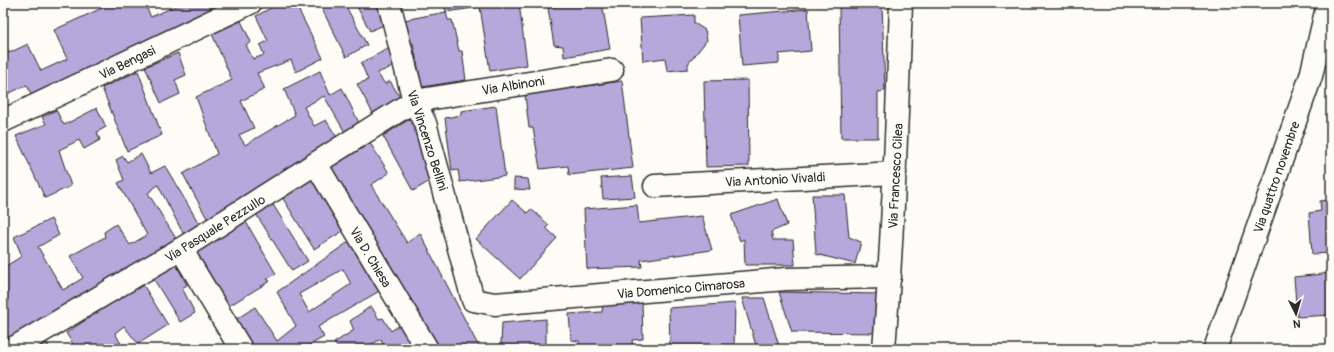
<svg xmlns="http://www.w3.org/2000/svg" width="1334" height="352" font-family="Pangolin,sans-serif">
<rect width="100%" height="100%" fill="#fdfcf7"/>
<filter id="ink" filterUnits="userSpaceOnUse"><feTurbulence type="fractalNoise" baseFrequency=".025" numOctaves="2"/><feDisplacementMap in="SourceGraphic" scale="8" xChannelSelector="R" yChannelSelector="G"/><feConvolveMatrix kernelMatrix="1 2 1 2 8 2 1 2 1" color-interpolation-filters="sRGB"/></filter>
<g filter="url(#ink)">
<g fill="#b4a9da" stroke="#2b2b2b" fill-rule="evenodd">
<path d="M100,3H144L151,17L182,3H240L33,99L27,85L3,96V46L6,45L9,53L28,44L41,71L67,59L54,30L102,8Z"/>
<path d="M280,3H295L323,58L296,72L291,60L257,73L265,89L241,101L254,128L239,135L245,145L295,115L284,89L320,71L330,95L342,88L361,127L346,134L324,96L304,107L314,126L326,120L339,141L209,222L183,174L217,154L196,97L232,80L212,34L241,21L251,42L246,45L253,59L264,55L260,45L268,41L256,16Z"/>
<path d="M319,3H344L367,45L346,57Z"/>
<path d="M355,3H379L386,24L370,31Z"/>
<path d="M444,3H519L527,65L490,71L480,7L446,12Z"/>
<path d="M575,3H602L610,49L564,57L563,46L554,45L548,8Z"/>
<path d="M882,3L885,91L878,92V138H841L839,7Z"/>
<path d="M808,9L811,51L779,54V63L742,66L738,15Z"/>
<path d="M446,12L448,20H452L459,51H462L466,80L422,87L413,43L408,44L404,20Z"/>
<path d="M694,15V23L705,30L707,40L688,64V69L667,71L665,58L643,61L640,18Z"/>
<path d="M393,46L400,64L377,73L385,84L390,81L401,99L375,117L357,84L368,80L361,63Z"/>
<path d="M178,53L186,75L175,80L180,94L161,103L145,67Z"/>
<path d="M138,71L162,135L127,151L102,88Z"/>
<path d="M748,80L749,166L706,167L704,81Z"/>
<path d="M622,81L633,168L569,175L568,166L540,169L533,128H529L525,95Z"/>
<path d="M496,106L505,176L460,182L458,170L452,171L445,118L461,115V111Z"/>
<path d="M97,108L106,127L97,132L100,140L84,149L79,140L59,150L71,186L45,198L16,136L46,124L42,117L56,110L64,125Z"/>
<path d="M411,118L435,172L430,181L413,191L383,136Z"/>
<path d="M370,143L389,173L371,185L407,243L420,233L480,349H438L330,168Z"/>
<path d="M141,154L151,173L165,166L201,227L185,237L158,185L148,193L178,242L11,343L3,327V268L22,256L14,237L51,219L59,235L38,247L63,290L83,278L70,256L105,237L104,232L116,224L130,245L147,235L118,183L124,180L116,160L123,156L127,162Z"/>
<path d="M632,176L635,197L603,199L601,178Z"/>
<path d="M314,177L346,229L314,249L282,197Z"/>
<path d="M514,178L528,179L530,190L514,189Z"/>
<path d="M812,195H845L849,237L861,242L855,264L816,254Z"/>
<path d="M778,199L787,225L771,232L773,240H793L795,265H745L744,239L740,241L731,215Z"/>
<path d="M512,200L527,213L531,209L549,225L546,228L557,238L520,279L476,239Z"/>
<path d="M1331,200V253L1312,254L1309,213L1321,211L1320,201Z"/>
<path d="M272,203L308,261L292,271L256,214Z"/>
<path d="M637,205L639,223L702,216L712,250L641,260L642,267L587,269L584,209Z"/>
<path d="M246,222L276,274L267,279L270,281L227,307L195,251Z"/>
<path d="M350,241L381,290L318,327L324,337L303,349H253L235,320L255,307L277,341L296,326L277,292ZM343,269L351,284L309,312L299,294Z"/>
<path d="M176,264L187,285L182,288L195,313L180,322L153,278Z"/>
<path d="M1331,273V315L1297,317L1294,277Z"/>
<path d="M142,283L168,325L138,344L124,326L115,333L124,349H76L66,333Z"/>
<path d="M779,292L878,294L877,333L792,332Z"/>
<path d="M742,298H764L780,349H757Z"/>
<path d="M603,302L642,303L643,339L632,340L633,349H580L579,341L571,340L569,314L602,312Z"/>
<path d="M735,303L734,348L670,349L669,308Z"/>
<path d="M371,306L379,319L383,318L391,331L400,325L416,349H385L381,339L363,349H339L334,343L354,330L350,321Z"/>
<path d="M546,319V349H495L494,347L501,344L502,323Z"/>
<path d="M46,342L51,349H35Z"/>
</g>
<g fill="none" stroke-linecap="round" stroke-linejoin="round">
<g stroke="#2b2b2b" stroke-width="25">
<g id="minor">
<path d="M389,3L414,101L425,123L473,300L495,304L786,279L890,277"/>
<path d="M3,121L250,3"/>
<path d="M316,164L427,349"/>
<path d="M655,186L895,173"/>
<path d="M181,249L241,349"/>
<path d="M12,349L135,276L181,249L414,101L612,70"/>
<path d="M884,349C893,234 897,119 901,3"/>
<path d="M1215,349L1311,76L1328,3"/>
</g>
</g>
<use href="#minor" stroke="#fdfcf7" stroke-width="22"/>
</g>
</g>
<g text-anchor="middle" stroke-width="3" stroke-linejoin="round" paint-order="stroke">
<g font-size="13" fill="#2b2b2b" stroke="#fdfcf7">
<text transform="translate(127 62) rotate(-26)" y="5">Via Bengasi</text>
<text transform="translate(513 85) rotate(-9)" y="5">Via Albinoni</text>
<text transform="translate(428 140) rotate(72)" y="5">Via Vincenzo Bellini</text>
<text transform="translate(895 176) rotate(-87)" y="5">Via Francesco Cilea</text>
<text transform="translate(1276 177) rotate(-71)" y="5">Via quattro novembre</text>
<text transform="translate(775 179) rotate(-3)" y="5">Via Antonio Vivaldi</text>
<text transform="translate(215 228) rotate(-32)" y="5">Via Pasquale Pezzullo</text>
<text transform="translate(371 257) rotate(59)" y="5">Via D. Chiesa</text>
<text transform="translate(681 288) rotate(-5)" y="5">Via Domenico Cimarosa</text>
</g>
</g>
<rect width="1334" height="352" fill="none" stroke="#fdfcf7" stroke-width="16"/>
<rect x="8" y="8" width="1318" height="336" fill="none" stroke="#2b2b2b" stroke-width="1.5" filter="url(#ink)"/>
<g transform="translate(1296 314) rotate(175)" stroke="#fdfcf7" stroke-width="3" paint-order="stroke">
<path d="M0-3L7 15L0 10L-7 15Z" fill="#2b2b2b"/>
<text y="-6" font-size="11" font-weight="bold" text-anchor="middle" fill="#2b2b2b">N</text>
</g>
</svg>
